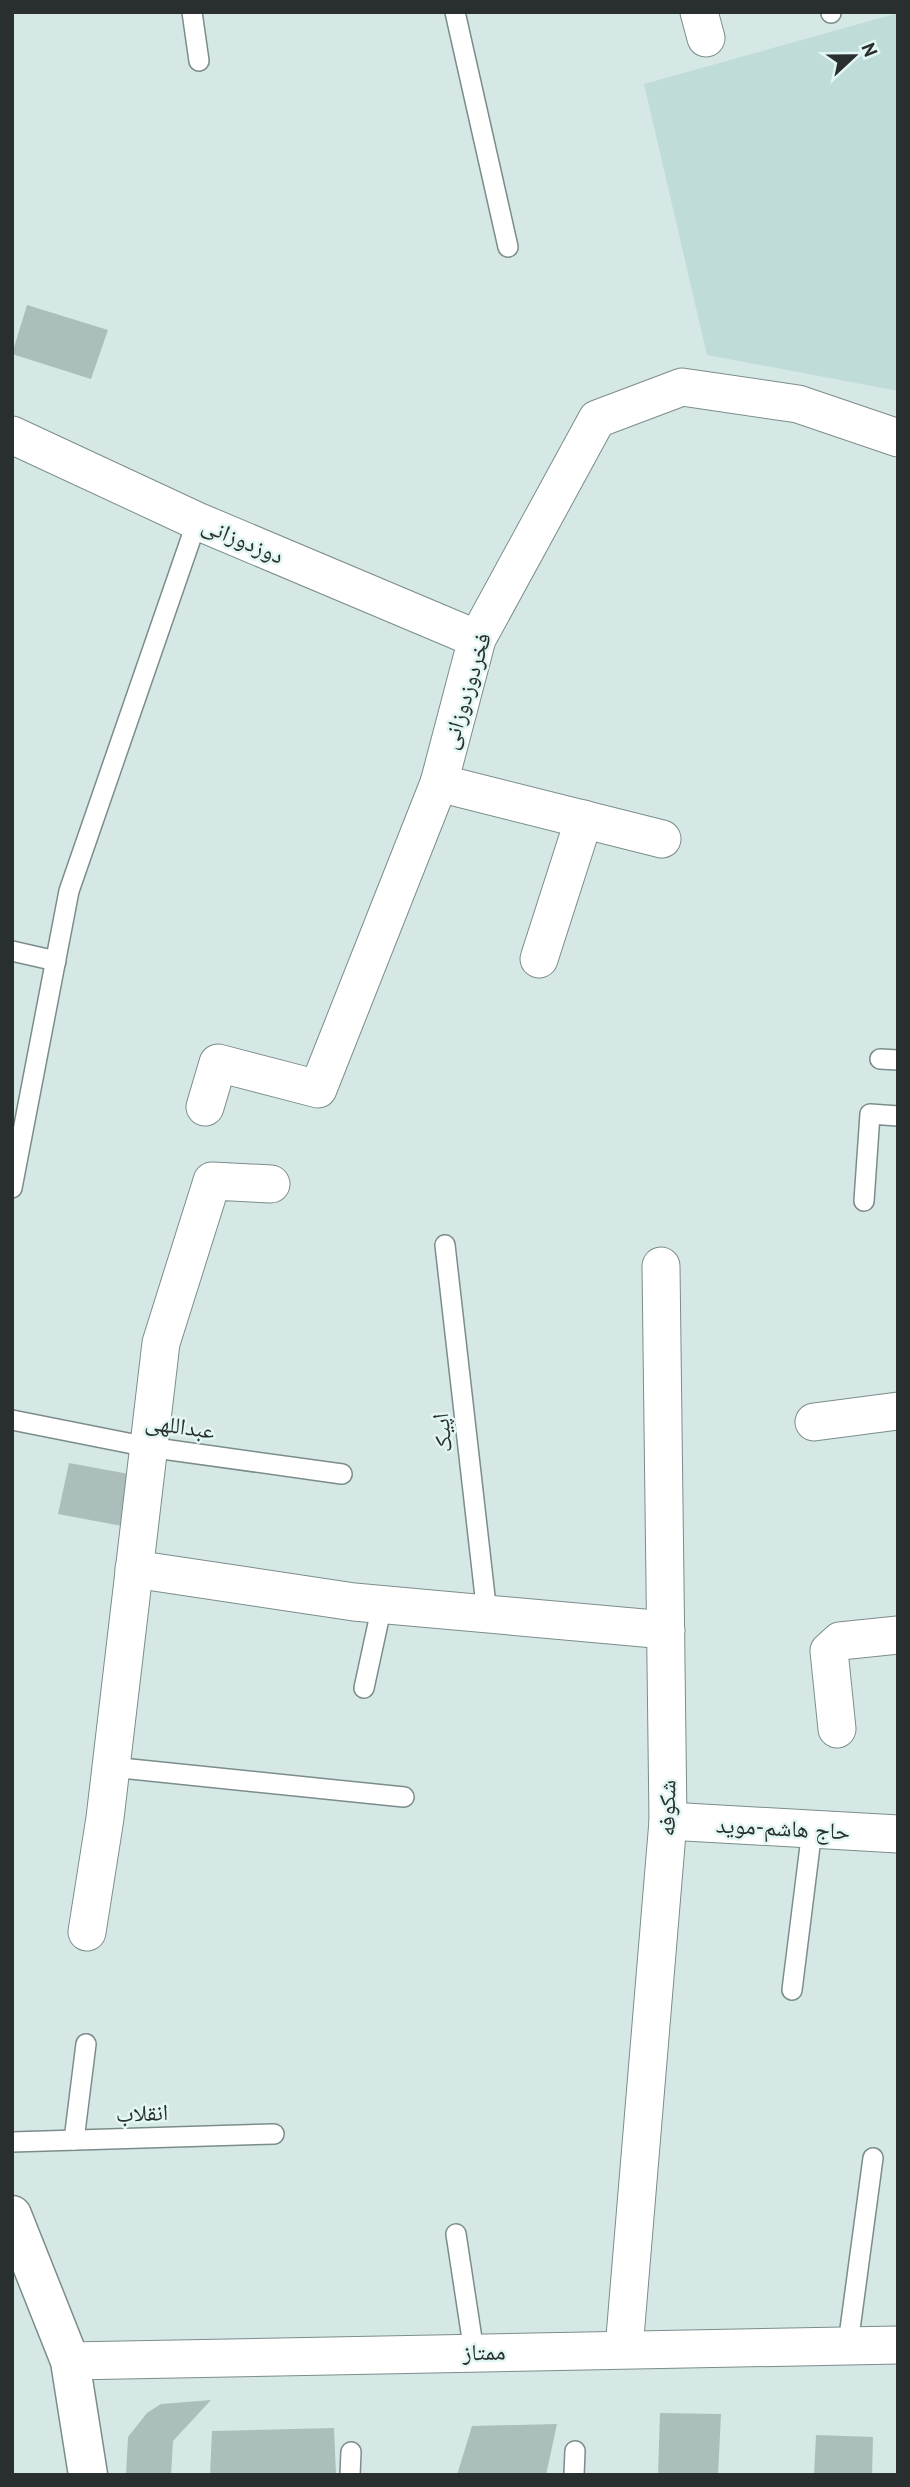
<svg xmlns="http://www.w3.org/2000/svg" width="910" height="2487" font-family="'PT Sans','Noto Naskh Arabic',sans-serif">
<rect width="100%" height="100%" fill="#d5e8e5"/>
<path fill="#c0dcd8" d="M898,13V391L707,355L644,84Z"/>
<g fill="#abbebb">
<path d="M27,305L108,330L91,379L12,354Z"/>
<path d="M69,1463L129,1474L122,1526L58,1514Z"/>
<path d="M211,2400L173,2441L171,2475H126L128,2437L147,2413L161,2404Z"/>
<path d="M660,2413L721,2414L718,2475H658Z"/>
<path d="M557,2424L546,2475H457L472,2426Z"/>
<path d="M334,2428L336,2475H210L212,2431Z"/>
<path d="M816,2435L873,2437L872,2475H814Z"/>
</g>
<g fill="none" stroke-linecap="round" stroke-linejoin="round">
<g stroke="#7b8d8a" stroke-width="22">
<g id="service">
<path d="M192,12L199,61"/>
<path d="M455,12L508,247"/>
<path d="M831,12V13"/>
<path d="M12,951L56,961"/>
<path d="M880,1059L898,1060"/>
<path d="M12,1188L69,891L197,521"/>
<path d="M864,1201L870,1114L898,1116"/>
<path d="M445,1245L487,1614"/>
<path d="M12,1420L148,1447L342,1474"/>
<path d="M364,1688L382,1605"/>
<path d="M111,1767L404,1797"/>
<path d="M792,1990L812,1830"/>
<path d="M74,2140L86,2044"/>
<path d="M12,2142L274,2134"/>
<path d="M456,2234L474,2352"/>
<path d="M848,2344L873,2158"/>
<path d="M350,2475L351,2452"/>
<path d="M574,2475L575,2451"/>
</g>
</g>
<g stroke="#7b8d8a" stroke-width="39">
<g id="minor">
<path d="M699,12L706,38"/>
<path d="M12,435L197,521L477,639"/>
<path d="M439,783L662,839"/>
<path d="M539,959L584,819"/>
<path d="M205,1107L218,1063L318,1089L439,783L477,639L597,419L682,387L798,404L898,438"/>
<path d="M814,1422L898,1411"/>
<path d="M134,1569L354,1602L666,1630"/>
<path d="M837,1729L829,1651L840,1641L898,1635"/>
<path d="M668,1821L898,1834"/>
<path d="M87,1932L105,1818L161,1343L212,1181L271,1184"/>
<path d="M624,2349L668,1821L661,1266"/>
<path d="M70,2361L898,2345"/>
</g>
</g>
<g stroke="#7b8d8a" stroke-width="41">
<path id="tertiary" d="M12,2215L70,2361L88,2475"/>
</g>
<use href="#service" stroke="#fff" stroke-width="19"/>
<use href="#minor" stroke="#fff" stroke-width="37"/>
<use href="#tertiary" stroke="#fff" stroke-width="38"/>
</g>
<g text-anchor="middle" stroke-width="5" stroke-linejoin="round" paint-order="stroke">
<g font-size="23" fill="#282f2e" stroke="#e2f6f3">
<text transform="translate(243 540) rotate(23)" y="8">دوزدوزانی</text>
<text transform="translate(466 691) rotate(-73)" y="8">فخردوزدوزانی</text>
<text transform="translate(180 1426) rotate(8)" y="8">عبداللهی</text>
<text transform="translate(442 1433) rotate(-96)" y="8">اپیک</text>
<text transform="translate(667 1808) rotate(-89)" y="8">شکوفه</text>
<text transform="translate(783 1828) rotate(3)" y="8">حاج هاشم-موید</text>
<text transform="translate(142 2113) rotate(-2)" y="8">انقلاب</text>
<text transform="translate(484 2352) rotate(-1)" y="8">ممتاز</text>
</g>
</g>
<rect width="910" height="2487" fill="none" stroke="#282f2e" stroke-width="28"/>
<g transform="translate(854 56) rotate(68)" stroke="#e2f6f3" stroke-width="5" paint-order="stroke">
<path d="M0-5L12 26L0 18L-12 26Z" fill="#282f2e"/>
<text y="-10" font-size="19" font-weight="bold" text-anchor="middle" fill="#282f2e">N</text>
</g>
</svg>
